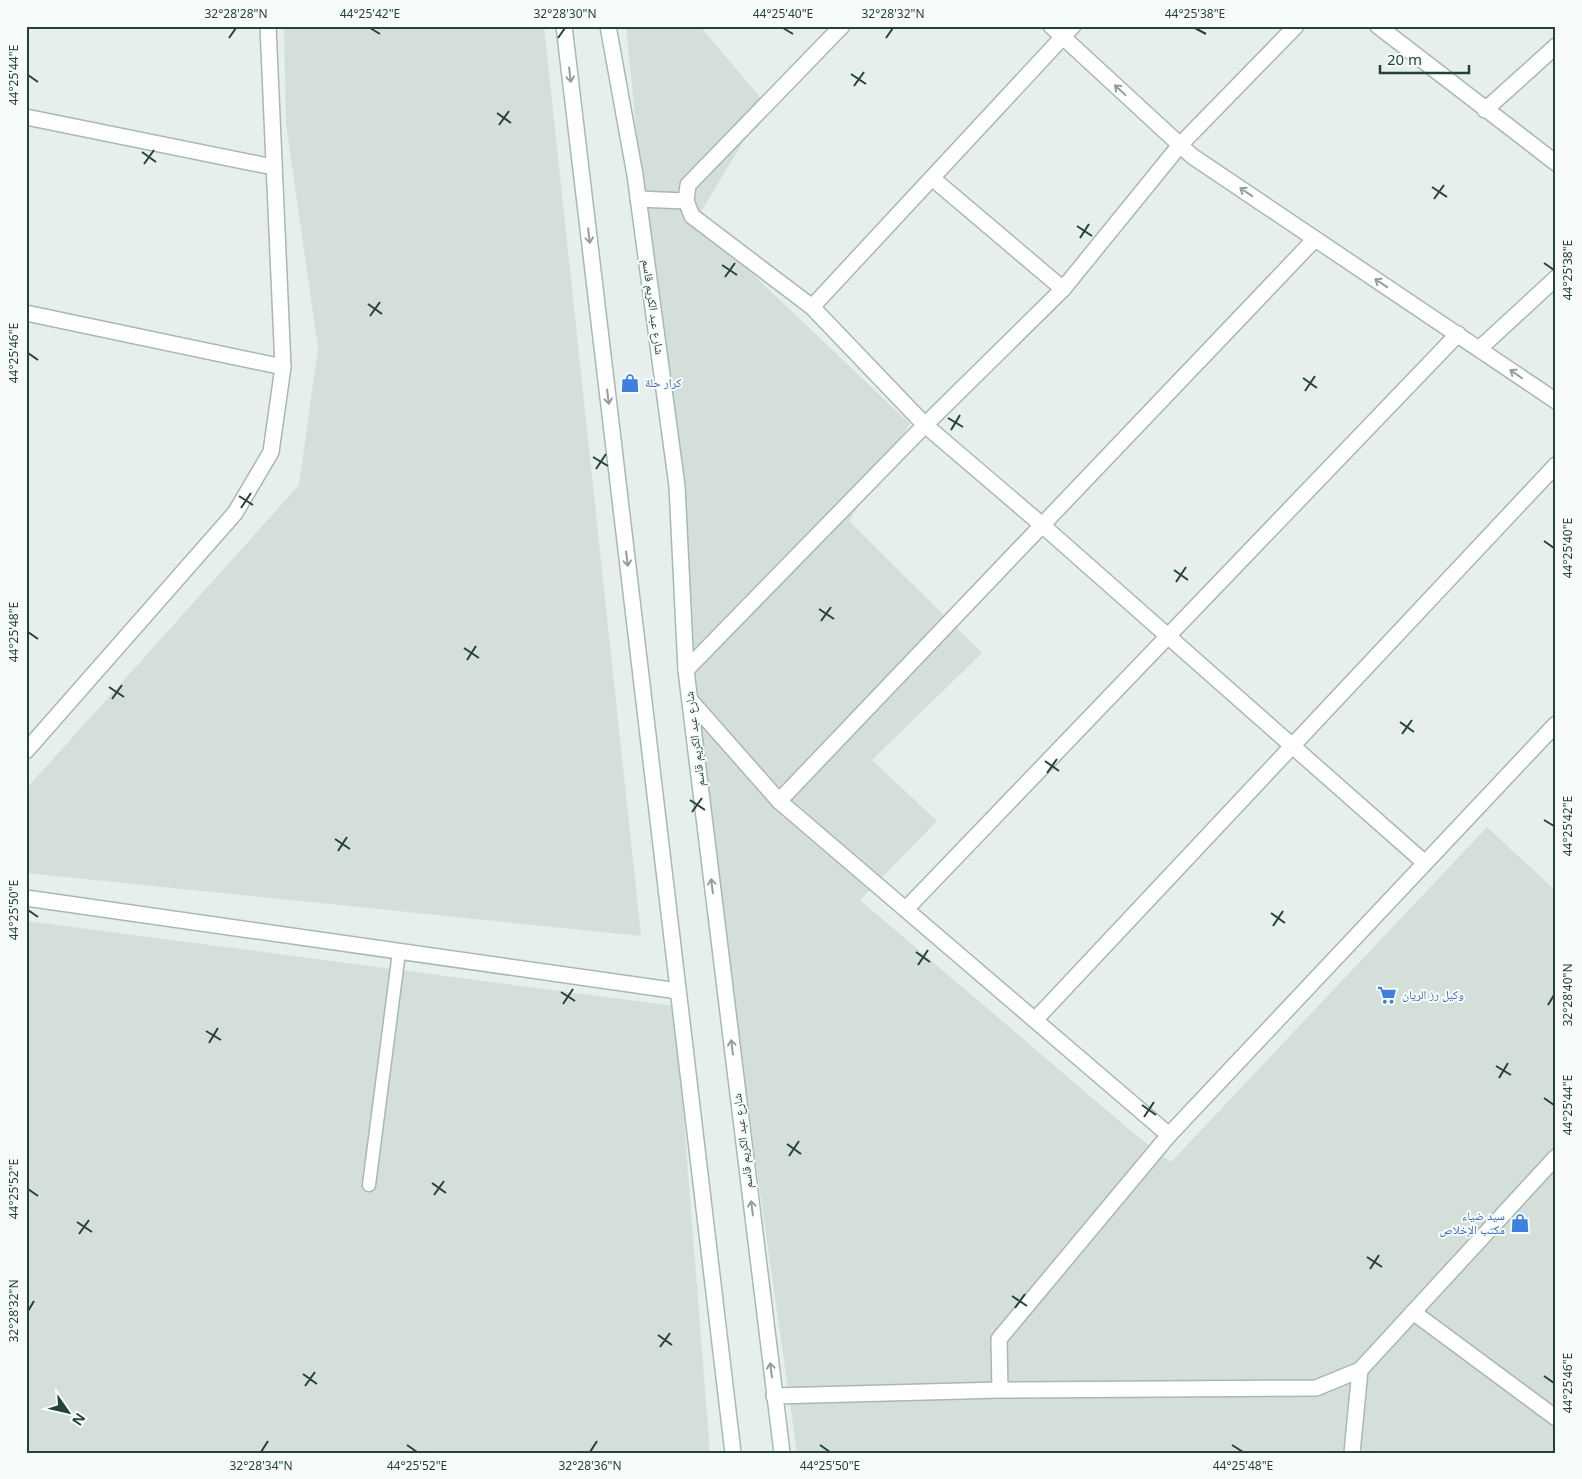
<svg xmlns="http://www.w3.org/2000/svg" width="1582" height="1479" font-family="'Noto Sans','Noto Naskh Arabic',sans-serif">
<rect width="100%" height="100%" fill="#e6efeb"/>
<g fill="#d4dfda">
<path d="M284,26H544L641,936L26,873V789L299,485L318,348L286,124Z"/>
<path d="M626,26H700L766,104L696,220L910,424L849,521L982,653L872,760L937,821L860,900L1137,1136L1171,1162L1487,827L1556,891V1453H797L699,763Z"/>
<path d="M26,921L675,1006L710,1453H26Z"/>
</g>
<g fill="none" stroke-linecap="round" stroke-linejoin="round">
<g stroke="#a8b8b2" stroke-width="15">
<path id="service" d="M369,1185L399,952"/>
</g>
<g stroke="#a8b8b2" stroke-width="18">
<g id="minor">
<path d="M842,26L688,185L686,201L692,216L812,307L925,425L1042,525L1425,863"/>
<path d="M1051,26L1192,156L1556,401"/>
<path d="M1378,26L1556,163"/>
<path d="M1485,110L1556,46"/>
<path d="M26,117L273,167"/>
<path d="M932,178L1063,289"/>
<path d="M638,199L686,201"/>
<path d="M812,307L1073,26"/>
<path d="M26,313L283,367"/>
<path d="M1479,349L1556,278"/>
<path d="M686,670L925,425L1063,289L1180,145L1296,26"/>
<path d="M690,700L779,801L1169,1135"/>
<path d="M26,751L235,513L271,452L283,367L268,26"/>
<path d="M779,801L1315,239"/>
<path d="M26,898L678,991"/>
<path d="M906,909L1458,334"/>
<path d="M1035,1020L1556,465"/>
<path d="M1413,1312L1556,1418"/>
<path d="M1000,1390L999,1339L1169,1135L1556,724"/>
<path d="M774,1396L1000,1390L1316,1388L1360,1370L1556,1157"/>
<path d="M1352,1453L1360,1370"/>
</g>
</g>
<g stroke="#a4bbb3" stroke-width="18">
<g id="secondary">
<path d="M564,26L733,1453"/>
<path d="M608,26L635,175L677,486L686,670L782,1453"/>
</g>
</g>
<use href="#service" stroke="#fff" stroke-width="12"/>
<use href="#minor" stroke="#fff" stroke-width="15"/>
<use href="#secondary" stroke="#fff" stroke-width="15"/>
</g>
<defs><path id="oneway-shaft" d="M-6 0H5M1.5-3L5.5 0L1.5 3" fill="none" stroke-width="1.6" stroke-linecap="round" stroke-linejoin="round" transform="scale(1.25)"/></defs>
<g stroke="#92a09c">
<use href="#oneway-shaft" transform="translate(570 75) rotate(83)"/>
<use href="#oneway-shaft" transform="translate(1120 90) rotate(-137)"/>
<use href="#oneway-shaft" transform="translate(1246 192) rotate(-146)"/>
<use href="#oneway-shaft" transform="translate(589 236) rotate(83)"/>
<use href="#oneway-shaft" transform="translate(1381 283) rotate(-146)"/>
<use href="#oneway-shaft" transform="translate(1516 374) rotate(-145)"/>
<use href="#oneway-shaft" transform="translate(608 397) rotate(83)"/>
<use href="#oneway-shaft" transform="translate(627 559) rotate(83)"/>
<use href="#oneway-shaft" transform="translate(712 886) rotate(-97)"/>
<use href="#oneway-shaft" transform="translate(732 1047) rotate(-97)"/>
<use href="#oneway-shaft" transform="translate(752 1208) rotate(-97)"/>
<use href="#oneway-shaft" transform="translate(771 1370) rotate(-97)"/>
</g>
<path fill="none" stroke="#24423a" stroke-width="2" d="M370,28L380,34M783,28L793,34M1195,28L1206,34M229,38L236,28M558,38L565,28M886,38L893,28M851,74L866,84M28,75L38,82M854,86L864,72M497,113L511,123M499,125L509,111M142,152L156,162M144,164L154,150M1432,187L1447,197M1434,199L1444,185M1077,226L1092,236M1080,238L1089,224M1544,263L1554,270M722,265L737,275M725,277L735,263M368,304L382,314M370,316L380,302M28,353L38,360M1303,378L1317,388M1305,391L1315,376M948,418L963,427M951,430L960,415M593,457L608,466M596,469L606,454M239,496L253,505M241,508L251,493M1544,541L1554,548M1174,570L1188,580M1176,582L1186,567M819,609L834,619M821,621L831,607M28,632L38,639M464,648L479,658M467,660L476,646M109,687L124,697M112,699L122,685M1400,722L1414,732M1402,734L1412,720M1045,761L1059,771M1047,773L1057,759M690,800L705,810M692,812L702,798M1544,820L1554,826M335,839L350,849M338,851L347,837M28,910L38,917M1271,913L1285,923M1273,926L1283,911M916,952L930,962M918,965L928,950M561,992L575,1001M563,1004L573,989M1548,1005L1554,995M206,1031L221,1040M209,1043L218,1028M1496,1066L1511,1075M1499,1078L1508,1063M1544,1098L1554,1105M1142,1105L1156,1115M1144,1117L1154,1102M787,1144L801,1154M789,1156L799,1141M432,1183L446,1193M28,1189L38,1196M434,1195L444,1181M77,1222L92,1232M79,1234L89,1220M1367,1257L1382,1267M1370,1269L1379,1255M1012,1296L1027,1306M1015,1308L1025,1294M28,1311L34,1301M658,1335L672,1345M660,1347L670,1333M303,1374L317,1384M1544,1376L1554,1383M305,1386L315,1372M407,1445L417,1452M820,1445L830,1452M1232,1445L1243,1452M261,1452L268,1441M590,1452L597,1441"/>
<defs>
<g id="shop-bare" transform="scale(1.5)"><path d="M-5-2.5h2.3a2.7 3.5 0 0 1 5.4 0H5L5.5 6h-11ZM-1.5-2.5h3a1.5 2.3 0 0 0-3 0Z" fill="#3f7fe0" stroke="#f7fbf9" stroke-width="2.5" paint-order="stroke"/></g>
<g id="supermarket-bare" transform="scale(1.5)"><path d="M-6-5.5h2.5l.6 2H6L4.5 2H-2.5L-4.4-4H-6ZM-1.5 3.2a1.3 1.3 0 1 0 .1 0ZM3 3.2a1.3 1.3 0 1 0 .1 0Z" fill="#3f7fe0" stroke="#f7fbf9" stroke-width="2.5" paint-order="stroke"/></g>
</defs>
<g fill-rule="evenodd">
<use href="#shop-bare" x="630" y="383"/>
<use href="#supermarket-bare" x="1387" y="995"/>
<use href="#shop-bare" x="1520" y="1223"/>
</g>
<g text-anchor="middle" stroke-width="4" stroke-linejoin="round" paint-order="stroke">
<g font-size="12" fill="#24423a" stroke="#f7fbf9">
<text transform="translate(653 307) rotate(82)" y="4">شارع عبد الكريم قاسم</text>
<text transform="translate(695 739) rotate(-97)" y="4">شارع عبد الكريم قاسم</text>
<text transform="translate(743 1141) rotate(-97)" y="4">شارع عبد الكريم قاسم</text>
</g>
<g font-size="12" fill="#366cbe" stroke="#f7fbf9" text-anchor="start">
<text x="645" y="387">كرار حلة</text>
<text x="1402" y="999">وكيل رز الريان</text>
<text x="1505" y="1220" text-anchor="end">سيد ضياء<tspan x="1505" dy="14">مكتب الإخلاص</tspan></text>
</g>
</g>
<rect width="1582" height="1479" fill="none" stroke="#f7fbf9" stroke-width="55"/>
<g transform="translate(68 1412) rotate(124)" stroke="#f7fbf9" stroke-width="4" paint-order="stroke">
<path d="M0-4L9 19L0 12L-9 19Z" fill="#24423a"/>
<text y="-8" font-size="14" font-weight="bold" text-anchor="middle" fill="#24423a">N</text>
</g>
<path d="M1380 65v8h89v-8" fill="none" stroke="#24423a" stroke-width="2.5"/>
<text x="1387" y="65" font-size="15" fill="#24423a" stroke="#f7fbf9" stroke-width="4" paint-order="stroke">20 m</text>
<rect x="28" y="28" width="1526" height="1424" fill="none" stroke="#24423a" stroke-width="2"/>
<g font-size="12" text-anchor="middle" fill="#24423a">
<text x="236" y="18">32°28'28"N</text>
<text x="370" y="18">44°25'42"E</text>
<text x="565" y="18">32°28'30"N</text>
<text x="783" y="18">44°25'40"E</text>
<text x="893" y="18">32°28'32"N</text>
<text x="1195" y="18">44°25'38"E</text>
<text transform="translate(14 75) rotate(-90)" y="4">44°25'44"E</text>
<text transform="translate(1568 270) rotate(-90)" y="4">44°25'38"E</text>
<text transform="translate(14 353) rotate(-90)" y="4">44°25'46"E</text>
<text transform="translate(1568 548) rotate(-90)" y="4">44°25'40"E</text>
<text transform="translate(14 632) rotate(-90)" y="4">44°25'48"E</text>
<text transform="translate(1568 826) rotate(-90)" y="4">44°25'42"E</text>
<text transform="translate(14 910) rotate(-90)" y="4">44°25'50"E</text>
<text transform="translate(1568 995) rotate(-90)" y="4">32°28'40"N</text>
<text transform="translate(1568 1105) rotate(-90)" y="4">44°25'44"E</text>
<text transform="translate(14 1189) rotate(-90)" y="4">44°25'52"E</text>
<text transform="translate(14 1311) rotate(-90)" y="4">32°28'32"N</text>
<text transform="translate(1568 1383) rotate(-90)" y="4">44°25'46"E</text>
<text x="261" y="1470">32°28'34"N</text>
<text x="417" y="1470">44°25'52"E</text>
<text x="590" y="1470">32°28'36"N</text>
<text x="830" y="1470">44°25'50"E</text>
<text x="1243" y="1470">44°25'48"E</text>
</g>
</svg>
